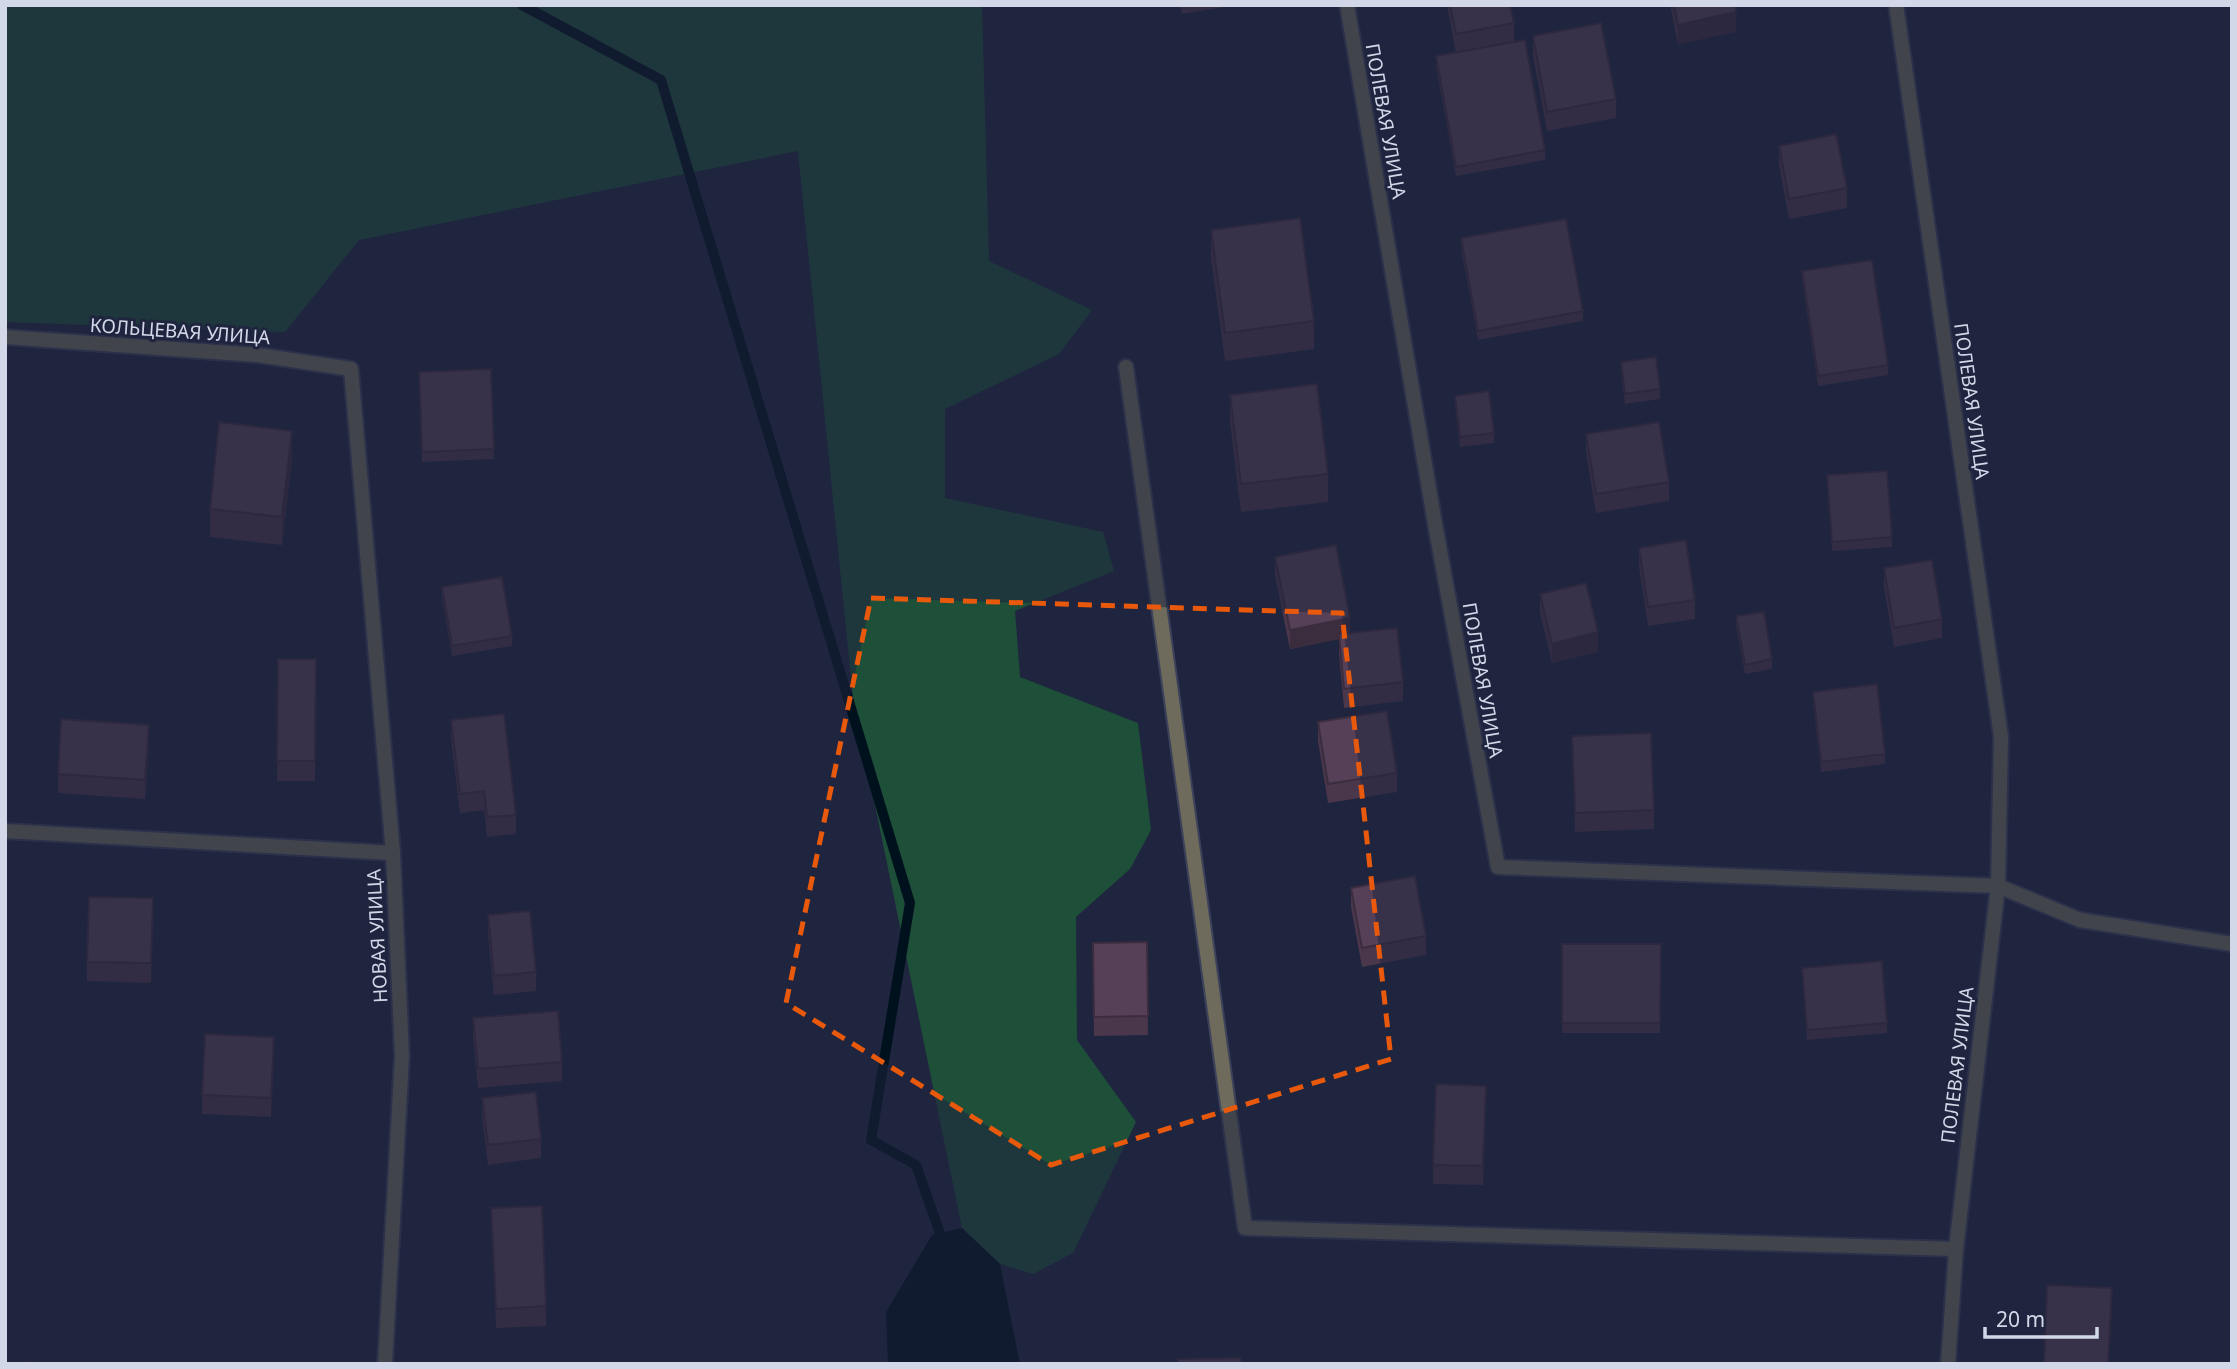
<svg xmlns="http://www.w3.org/2000/svg" width="2237" height="1369" font-family="'Noto Sans',sans-serif">
<rect width="100%" height="100%" fill="#1f253f"/>
<path fill="#1e4f39" d="M5,5H982L989,261L1092,310L1059,354L945,409V498L1103,532L1114,571L1015,611L1020,677L1138,723L1151,830L1130,869L1076,917L1077,1040L1136,1122L1073,1253L1033,1274L1000,1264L962,1228L853,698L798,151L359,240L285,332L5,322Z"/>
<path fill="#00111e" d="M962,1228L1000,1264L1020,1364H888L886,1312L932,1235Z"/>
<g fill="none" stroke-linecap="round" stroke-linejoin="round">
<path stroke="#00111e" stroke-width="10" d="M522,5L661,80L910,903L871,1140L916,1165L944,1245"/>
<g stroke="#3c425a" stroke-width="18">
<g id="lane">
<path d="M1347,5L1435,524L1498,867L1998,886L2080,920"/>
<path d="M1896,5L2001,737L1998,886"/>
<path d="M1126,367L1245,1228L1956,1249"/>
</g>
</g>
<g stroke="#3c425a" stroke-width="18">
<g id="street">
<path d="M5,337L258,355L351,369L393,853"/>
<path d="M5,831L393,853L402,1056L385,1364"/>
<path d="M2080,920L2232,944"/>
<path d="M1948,1364L1956,1249L1998,886"/>
</g>
</g>
<use href="#lane" stroke="#6e6a5c" stroke-width="14"/>
<use href="#street" stroke="#6e6a5c" stroke-width="14"/>
</g>
<g fill="#4a374c">
<path d="M1180,5H1237L1182,14Z"/>
<path d="M1447,5H1510L1514,23V42L1545,150V160L1456,176L1436,66V56L1456,53Z"/>
<path d="M1670,5H1735L1736,32L1678,44Z"/>
<path d="M1533,36L1616,99V118L1547,131L1533,56Z"/>
<path d="M1779,146L1847,188V208L1789,219L1779,165Z"/>
<path d="M1211,230L1314,321V349L1225,361L1211,258Z"/>
<path d="M1461,238L1583,311V321L1478,340L1461,248Z"/>
<path d="M1802,271L1888,365V375L1818,386L1802,280Z"/>
<path d="M1621,362L1660,389V399L1625,404L1621,372Z"/>
<path d="M491,369L494,459L422,462L419,373Z"/>
<path d="M1230,395L1328,474V502L1241,512L1230,423Z"/>
<path d="M1455,396L1494,433V443L1460,447L1455,405Z"/>
<path d="M1586,434L1669,482V501L1596,513L1586,453Z"/>
<path d="M292,459L282,545L210,537V509Z"/>
<path d="M1827,475L1892,537V547L1832,551Z"/>
<path d="M1639,548L1695,600V619L1648,626L1639,567Z"/>
<path d="M1275,557L1350,633L1403,682V701L1344,708L1339,654V639L1290,649L1275,576Z"/>
<path d="M1884,568L1942,619V638L1894,647L1884,587Z"/>
<path d="M442,587L512,636V646L452,656L442,597Z"/>
<path d="M1540,594L1598,652L1552,663L1540,613Z"/>
<path d="M1736,616L1772,659V669L1745,674L1736,626Z"/>
<path d="M278,659H316L315,781H277Z"/>
<path d="M1813,692L1885,754V764L1821,772L1813,702Z"/>
<path d="M451,720L516,815V834L487,837L484,810L460,813L451,739Z"/>
<path d="M1318,722L1397,773V792L1328,803L1318,741Z"/>
<path d="M1572,736L1654,810V829L1575,832Z"/>
<path d="M149,745L145,799L58,793V774Z"/>
<path d="M1351,888L1426,936V955L1362,967L1351,907Z"/>
<path d="M488,915L536,972V991L494,995L488,935Z"/>
<path d="M153,918L151,983L87,981V962Z"/>
<path d="M1147,942L1148,1035L1094,1036L1093,943Z"/>
<path d="M1562,944H1661L1660,1033H1562Z"/>
<path d="M1802,968L1887,1023V1033L1807,1040Z"/>
<path d="M473,1018L562,1062V1081L478,1088L473,1037Z"/>
<path d="M274,1056L271,1117L202,1114V1095Z"/>
<path d="M482,1098L541,1139V1158L488,1165L482,1117Z"/>
<path d="M1486,1105L1483,1185L1433,1184V1165Z"/>
<path d="M491,1208L546,1306V1326L496,1328Z"/>
</g>
<g fill="#3c2d3e">
<path d="M1736,12V32L1678,44V25Z"/>
<path d="M292,431V459L282,545V517Z"/>
<path d="M1350,618V637L1290,649V630Z"/>
<path d="M1598,632V652L1552,663V644Z"/>
<path d="M149,725V745L145,799V780Z"/>
<path d="M274,1037V1056L271,1117V1098Z"/>
<path d="M1486,1086V1105L1483,1185V1166Z"/>
<path d="M2112,1288V1308L2109,1364H2108Z"/>
</g>
<g fill="#564058" stroke="#3c2d3e" stroke-width="2">
<path d="M1450,5H1510L1514,23L1456,34Z"/>
<path d="M1674,5H1735L1736,12L1678,25Z"/>
<path d="M1601,23L1616,99L1547,112L1533,36Z"/>
<path d="M1525,40L1545,150L1456,167L1436,56Z"/>
<path d="M1836,134L1847,188L1789,199L1779,146Z"/>
<path d="M1300,218L1314,321L1225,333L1211,230Z"/>
<path d="M1566,219L1583,311L1478,331L1461,238Z"/>
<path d="M1872,260L1888,365L1818,376L1802,271Z"/>
<path d="M1656,357L1660,389L1625,394L1621,362Z"/>
<path d="M491,369L494,449L422,452L419,372Z"/>
<path d="M1317,384L1328,474L1241,484L1230,395Z"/>
<path d="M1489,391L1494,433L1460,437L1455,396Z"/>
<path d="M219,422L292,431L282,517L210,509Z"/>
<path d="M1659,422L1669,482L1596,494L1586,434Z"/>
<path d="M1887,471L1892,537L1832,542L1827,475Z"/>
<path d="M1686,540L1695,600L1648,607L1639,548Z"/>
<path d="M1336,545L1350,618L1290,630L1275,557Z"/>
<path d="M1932,560L1942,619L1894,628L1884,568Z"/>
<path d="M502,577L512,636L452,646L442,587Z"/>
<path d="M1586,583L1598,632L1552,644L1540,594Z"/>
<path d="M1764,612L1772,659L1745,665L1736,616Z"/>
<path d="M1397,628L1403,682L1344,689L1339,634Z"/>
<path d="M278,659H316L315,761H277Z"/>
<path d="M1877,684L1885,754L1821,762L1813,692Z"/>
<path d="M1387,711L1397,773L1328,784L1318,722Z"/>
<path d="M504,714L516,815L487,817L484,791L460,794L451,720Z"/>
<path d="M61,719L149,725L145,780L58,774Z"/>
<path d="M1651,733L1654,810L1575,813L1572,736Z"/>
<path d="M1415,876L1426,936L1362,948L1351,888Z"/>
<path d="M89,897L153,898L151,963L87,962Z"/>
<path d="M530,911L536,972L494,976L488,915Z"/>
<path d="M1147,942L1148,1016L1094,1017L1093,943Z"/>
<path d="M1562,944H1661L1660,1023H1562Z"/>
<path d="M1882,961L1887,1023L1807,1030L1802,968Z"/>
<path d="M558,1011L562,1062L478,1069L473,1018Z"/>
<path d="M205,1034L274,1037L271,1098L202,1095Z"/>
<path d="M1436,1084L1486,1086L1483,1166L1433,1165Z"/>
<path d="M536,1092L541,1139L488,1145L482,1098Z"/>
<path d="M542,1206L546,1306L496,1309L491,1208Z"/>
<path d="M2047,1285L2112,1288L2108,1364H2044Z"/>
<path d="M1241,1358V1364H1178V1359Z"/>
<path d="M26,1362L53,1364H26Z"/>
</g>
<path d="M0 0H2237V1369H0ZM871,598L1342,613L1391,1059L1051,1165L786,1003Z" fill="#1f253f" fill-opacity=".55" fill-rule="evenodd"/>
<path fill="none" stroke="#e8590c" stroke-width="5" stroke-dasharray="14 9" stroke-linejoin="round" d="M871,598L1342,613L1391,1059L1051,1165L786,1003Z"/>
<g text-anchor="middle" stroke-width="6" stroke-linejoin="round" paint-order="stroke">
<g font-size="19" fill="#d3d8e9" stroke="#1f253f">
<text transform="translate(1386 121) rotate(80)" y="7">ПОЛЕВАЯ УЛИЦА</text>
<text transform="translate(180 331) rotate(4)" y="7">КОЛЬЦЕВАЯ УЛИЦА</text>
<text transform="translate(1972 401) rotate(82)" y="7">ПОЛЕВАЯ УЛИЦА</text>
<text transform="translate(1483 680) rotate(80)" y="7">ПОЛЕВАЯ УЛИЦА</text>
<text transform="translate(377 936) rotate(-93)" y="7">НОВАЯ УЛИЦА</text>
<text transform="translate(1957 1065) rotate(-83)" y="7">ПОЛЕВАЯ УЛИЦА</text>
</g>
</g>
<rect width="2237" height="1369" fill="none" stroke="#d3d8e9" stroke-width="14"/>
<path d="M1985 1327v10h112v-10" fill="none" stroke="#d3d8e9" stroke-width="3.5"/>
<text x="1996" y="1327" font-size="21" fill="#d3d8e9" stroke="#1f253f" stroke-width="5" paint-order="stroke">20 m</text>
</svg>
